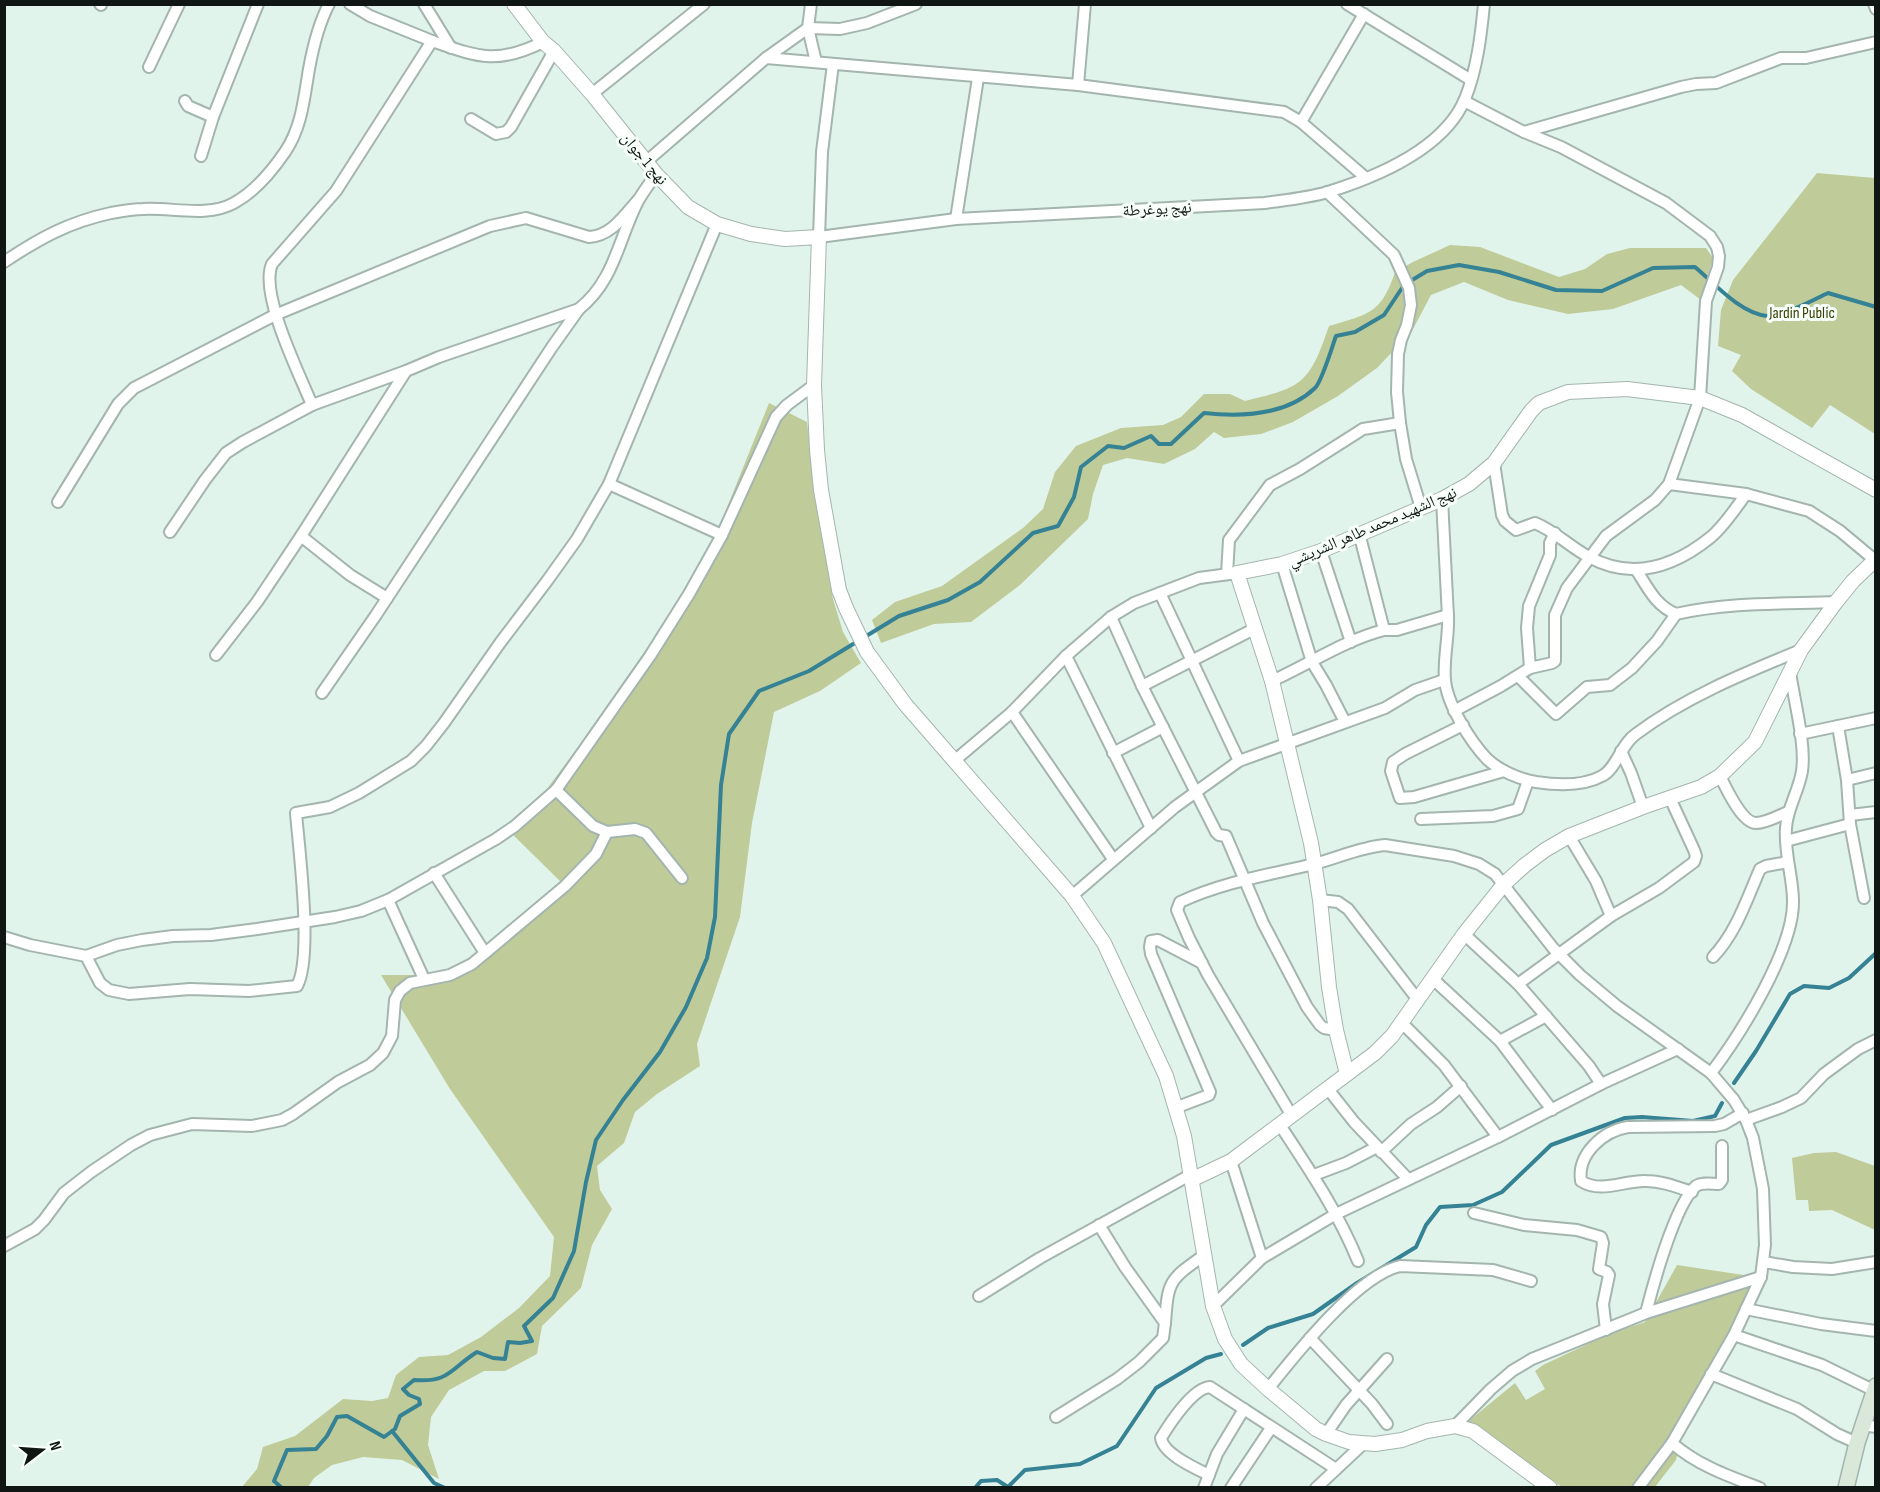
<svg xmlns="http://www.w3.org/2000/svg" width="1880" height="1492" font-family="'Sofia Sans Condensed','Noto Naskh Arabic',sans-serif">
<rect width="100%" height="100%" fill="#e1f4ec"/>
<g fill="#c0cb9a">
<path d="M1817,173L1875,178V434L1830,405L1812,428L1751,389L1732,371L1741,355L1718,346L1721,310L1733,280Z"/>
<path d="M1450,245L1480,247L1559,277L1585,269L1607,254L1630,248H1706L1713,258L1701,300L1681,285L1613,309L1568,314L1508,300L1464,282L1431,295L1412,331L1377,368L1338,396L1293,422L1261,434L1224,438L1214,432L1195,449L1164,464L1127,458L1103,465L1093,494L1088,519L1020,585L971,622L934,624L881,643L872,620L895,602L942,586L1023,528L1043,509L1055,472L1076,446L1121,428L1163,425L1181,417L1204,394H1230L1245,401C1303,387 1309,384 1329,326C1369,314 1381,314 1395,272L1413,262Z"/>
<path d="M769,403L807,422L817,509L833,599L843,632L861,663L820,691L774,712L752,823L740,917L697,1044L700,1066L657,1094L635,1112L624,1143L597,1166L600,1190L612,1209L592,1245L581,1288L542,1326L537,1354L505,1371H484L449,1390L431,1417L428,1445L439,1479L402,1460L363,1457L332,1465L314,1478L308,1487L241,1488L257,1469L263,1447L295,1436L343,1399L372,1401L388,1398L396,1375L419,1357L448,1355L481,1337L519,1308L550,1276L554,1237L450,1089L381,975H438L493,947L561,882L508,830L544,793L581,743L650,644L697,570L720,525Z"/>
<path d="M1836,1152L1875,1166V1230L1832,1210L1809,1211L1808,1200H1796L1792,1158L1814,1153Z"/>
<path d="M1677,1265L1757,1277L1748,1313L1683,1425L1676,1460L1655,1487H1562L1465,1424L1515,1383L1526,1400L1545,1389L1535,1371L1543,1365L1609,1334L1645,1322Z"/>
</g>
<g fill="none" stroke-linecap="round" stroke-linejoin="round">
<g stroke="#358295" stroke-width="4">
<path d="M1734,1083L1756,1051L1790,994L1804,986L1829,988L1849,978L1876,953"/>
<path d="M1243,1345L1268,1328L1313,1314L1357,1283L1416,1247L1426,1225L1440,1207L1473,1205L1502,1192L1551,1145L1625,1118L1642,1117L1693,1121L1715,1116L1722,1103"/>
<path d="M392,1431L434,1483L445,1488"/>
<path d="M282,1488L274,1481L287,1450L316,1449L327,1436L337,1417L347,1416L384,1437L395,1429L400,1416L420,1404L419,1399L409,1395L403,1389L414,1380C450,1383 451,1368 477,1352L493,1358L505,1359L508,1342L520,1343L532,1341L524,1326L553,1298L574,1251L586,1182L596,1140L623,1100L660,1052L686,1007L707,958L715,917L721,785L729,734L759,691L809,671L899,616L948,600L980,582L1033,533L1058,526L1074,497L1081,467L1108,446L1124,448L1151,436L1159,444H1171L1204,413C1241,417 1286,416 1315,388C1322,381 1332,347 1336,336L1355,332L1384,315L1404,285L1427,271L1459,265L1499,272L1556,290L1602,291L1653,268L1695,267C1715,284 1740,313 1767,316C1780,318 1815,299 1828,293L1876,307"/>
<path d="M975,1488L981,1481L997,1480L1008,1487L1025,1470L1080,1464L1117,1446L1156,1388L1206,1358L1221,1354"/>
</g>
<g stroke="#a3b5ae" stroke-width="14">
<g id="minor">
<path d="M100,4L101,5"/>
<path d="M350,4L370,16L432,41"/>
<path d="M424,4L451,48"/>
<path d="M811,4L808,28L816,62"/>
<path d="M1347,4L1471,80"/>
<path d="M1874,4L1876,9"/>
<path d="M766,58L1078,85L1284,112L1301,122L1366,178"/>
<path d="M833,64L822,152L819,237L956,219L1265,203C1286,200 1307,198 1328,192C1376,177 1444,149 1465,99C1477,69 1481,36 1484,4"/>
<path d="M149,67L179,4"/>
<path d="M1078,85L1085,4"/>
<path d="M592,94L704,4"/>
<path d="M185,101L188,106L213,117"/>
<path d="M471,119L496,134L506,132L511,127L554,51"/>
<path d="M1301,122L1364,14"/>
<path d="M1524,132L1681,87L1696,84L1716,83L1781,58H1806L1876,42"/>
<path d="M201,156L213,117L258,4"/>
<path d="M647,161L766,58L808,28L840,29L867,23L916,4"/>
<path d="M1327,192L1394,255L1409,288L1411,305L1407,325L1401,340L1398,354L1397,392L1400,423L1406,459L1421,508"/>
<path d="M956,219L978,78"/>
<path d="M4,262C40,238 69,222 111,213C122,211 133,209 143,209C171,207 207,218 234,203C254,192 272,171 285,152C302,127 304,98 309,69C313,47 318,25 329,4"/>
<path d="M312,405C300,375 259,294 272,264L336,191L432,41C478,57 497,65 543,42"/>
<path d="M1494,463L1502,515L1505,521L1516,530L1535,523C1555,531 1570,547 1589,557C1633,581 1674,567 1711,537C1725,525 1735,509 1746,494"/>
<path d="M609,484L722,535"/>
<path d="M1669,484L1746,494L1809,511L1840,531L1876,561"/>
<path d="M1442,499C1444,538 1446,577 1448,617C1449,637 1443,659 1445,680C1447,704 1470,741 1487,759C1500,771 1519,779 1536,782C1556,785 1584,786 1602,776C1617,768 1621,744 1636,734C1685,697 1745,673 1801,650"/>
<path d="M58,502L118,404L134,388L275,315L490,226L526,218L589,237C611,236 624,216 638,200"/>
<path d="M170,532L205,480L226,453L243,442L312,405L406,371"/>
<path d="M301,536L350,575L387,598"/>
<path d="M1321,551L1351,642"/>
<path d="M1282,564L1312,662L1326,685L1345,722"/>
<path d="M1637,571C1648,588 1656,606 1676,614"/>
<path d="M1227,574L1229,540L1270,485L1300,469L1363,429L1400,423"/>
<path d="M1160,593L1239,761"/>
<path d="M1111,617L1142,686L1216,832L1219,835L1226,836L1263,923L1307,1007L1320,1025L1324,1028L1336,1030"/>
<path d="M1384,630H1397L1448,615"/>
<path d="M216,655L257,602L301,536L406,371L439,357L579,309C615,280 618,240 638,201C643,192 650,183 656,174"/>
<path d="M1066,656L1151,828"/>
<path d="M1530,668L1527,628L1529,606L1550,555V543L1555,533"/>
<path d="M1518,676L1556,714L1587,687L1610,685L1632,668L1657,641L1676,614C1729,602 1782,604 1836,602"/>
<path d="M1272,681C1309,664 1345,640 1384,630L1359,533"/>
<path d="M1142,686L1254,629"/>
<path d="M322,693L376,615L552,347L579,309"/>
<path d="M1454,711L1501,686L1530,668L1552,663L1555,661V615L1567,588L1606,536L1655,500L1669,484L1700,398L1706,301L1718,267L1719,256L1717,247L1710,236L1666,203L1561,147L1524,132L1464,101"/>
<path d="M1463,725L1405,754L1393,762L1391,771L1400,798L1414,797L1504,771"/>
<path d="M1838,726L1847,780L1850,824L1864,898"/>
<path d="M1800,734L1876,718"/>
<path d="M1621,751L1631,773L1643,807"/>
<path d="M1113,753L1163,727"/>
<path d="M954,761L1012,712"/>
<path d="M1720,776C1726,788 1742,823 1756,823C1766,823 1778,816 1788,812"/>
<path d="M1847,780L1876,773"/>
<path d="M556,790L593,826L607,832L635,829L646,833L682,878"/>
<path d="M1850,815L1876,812"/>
<path d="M1421,819L1493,816L1518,809L1528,781"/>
<path d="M1569,836L1596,881L1611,916"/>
<path d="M1786,841L1850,824"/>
<path d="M1113,859L1012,712L1066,656L1111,617L1134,603L1199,578L1237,573"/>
<path d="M434,873L485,953"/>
<path d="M1072,896L1175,807L1239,761L1385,708L1415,690L1444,680"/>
<path d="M388,900L424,979"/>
<path d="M1320,900L1338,902L1348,909L1418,1000"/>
<path d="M1464,934L1518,984L1589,1066L1601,1084"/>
<path d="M4,937L30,945L86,956L117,945L142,940L173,936L211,935L257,929L335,917L361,911L388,900L496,839L515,826L556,790L650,656L689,594L722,535L776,417L787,405L814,385"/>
<path d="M86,956L100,983L109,990L129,994L190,989L249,991L297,986C313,957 299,850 296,813L330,807L359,793L411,761L426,746L444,723L500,643L547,581L577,539L609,484L717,224"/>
<path d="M1713,957C1736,933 1747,899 1760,869L1766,866L1788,862"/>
<path d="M1433,979L1500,1041L1552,1110"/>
<path d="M1518,984L1611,916L1659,888L1694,862L1696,856L1694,850L1670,798"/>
<path d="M1402,1023L1444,1065L1498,1137"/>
<path d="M1500,1041L1546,1016"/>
<path d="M1711,1073C1740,1035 1794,949 1793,901C1793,877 1784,853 1786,828C1787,808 1799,791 1802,771C1806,744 1794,700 1790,672"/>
<path d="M1328,1089L1354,1122L1408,1179"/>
<path d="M1175,1108L1209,1095L1210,1092L1151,954L1150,947L1151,941L1158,940L1202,963"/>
<path d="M1292,1116L1208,975L1189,938L1177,910L1180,902C1223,882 1268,875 1314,864C1337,858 1361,847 1385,845L1454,856L1479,864L1495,874L1553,948L1580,975L1617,1006L1711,1073L1734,1100L1746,1120L1753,1138L1763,1189L1765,1245L1761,1277L1734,1335L1672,1443C1697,1465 1728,1476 1760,1488"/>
<path d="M1746,1120L1782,1107L1801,1098L1824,1074L1858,1049L1876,1040"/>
<path d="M1280,1125C1309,1169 1338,1212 1358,1261"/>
<path d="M1381,1152L1411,1124L1437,1107L1461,1086"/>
<path d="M1231,1161L1262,1258"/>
<path d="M1314,1175L1346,1163L1377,1147"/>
<path d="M1692,1192C1677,1187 1662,1181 1646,1181C1625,1180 1601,1194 1581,1181C1577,1154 1603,1131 1628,1127L1715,1126L1724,1124L1743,1113"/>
<path d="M1474,1213L1524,1225L1577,1230L1601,1237L1603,1243L1599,1269L1607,1272L1609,1275L1603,1304L1606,1330"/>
<path d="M4,1246L35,1229L44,1220L64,1193L91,1172L131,1145L150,1135L192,1124L252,1126L282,1120L293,1114L338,1082L370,1065L383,1053L392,1036L395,1000L400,991L410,983L450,975L472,964L565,886L596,854L607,832"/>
<path d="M1764,1262L1793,1267L1832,1269L1876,1262"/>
<path d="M979,1296L1040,1258L1190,1175"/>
<path d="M1213,1306L1262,1258L1336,1214L1498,1137L1601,1084L1678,1049"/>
<path d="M1746,1309L1821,1324L1876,1331"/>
<path d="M1646,1313C1653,1285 1675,1204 1696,1186C1702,1182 1712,1184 1719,1184L1722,1180V1146"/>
<path d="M1165,1323C1168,1281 1169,1280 1203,1256"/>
<path d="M1734,1335L1822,1365L1873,1390"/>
<path d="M1310,1338L1372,1404L1387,1424"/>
<path d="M1711,1374L1797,1409L1837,1434L1857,1443"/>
<path d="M1268,1389C1296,1354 1357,1276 1400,1266L1493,1270L1531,1281"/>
<path d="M1056,1417L1117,1379L1139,1362L1163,1338L1165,1323L1125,1267L1099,1225"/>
<path d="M1863,1425L1876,1427"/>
<path d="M1455,1426L1491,1389L1512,1371L1532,1359L1646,1313L1761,1277"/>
<path d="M1326,1434L1346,1405L1387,1359"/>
<path d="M1209,1475C1195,1468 1163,1454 1161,1438C1170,1423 1193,1388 1210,1387L1336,1469"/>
<path d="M1204,1488L1217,1454L1244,1409"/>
<path d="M1231,1488L1271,1428"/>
<path d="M1316,1488L1363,1444"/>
<path d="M1638,1488L1672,1443"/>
</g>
</g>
<g stroke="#a3b5ae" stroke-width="16">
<g id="tertiary">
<path d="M514,4L543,42L554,51L592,94L656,174L688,207L717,224L751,234L785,239L819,237L814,385L817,450L821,490L839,590L846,608L867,652L905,704L1072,896L1104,943L1166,1076L1184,1136L1213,1306L1225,1339L1241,1364L1268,1389L1316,1429L1326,1434L1349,1442L1375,1444L1402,1440L1427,1431L1455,1426L1473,1431L1550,1488"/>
<path d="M1347,1074L1336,1030L1329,987L1320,900L1311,843L1272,681L1237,573L1282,564L1321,551L1442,499L1469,484L1494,463L1531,411L1539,403L1568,392L1627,389L1700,398L1742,415L1876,490"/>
<path d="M1191,1180L1231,1161L1375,1053L1392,1036L1464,934L1504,884L1525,865L1545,850L1569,836L1643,807L1701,787L1720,776L1755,742L1801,650L1836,602L1853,581L1876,559"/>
</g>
</g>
<g stroke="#a3b5ae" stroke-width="18">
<path id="secondary" d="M1846,1488L1857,1443L1876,1386"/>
</g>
<use href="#minor" stroke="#fff" stroke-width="10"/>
<use href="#tertiary" stroke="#fff" stroke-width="14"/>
<use href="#secondary" stroke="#d9e8d8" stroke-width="15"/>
</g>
<g text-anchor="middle" stroke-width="6" stroke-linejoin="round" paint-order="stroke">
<g font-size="16" fill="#0f1613" stroke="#f7fffb">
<text transform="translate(645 158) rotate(50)" y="6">نهج 1 جوان</text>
<text transform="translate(1157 208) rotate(-3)" y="6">نهج يوغرطة</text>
<text transform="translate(1372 526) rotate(-23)" y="6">نهج الشهيد محمد طاهر الشريشي</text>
</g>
<g font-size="16" fill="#384001" stroke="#f7fffb">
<text x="1802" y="318">Jardin Public</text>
</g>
</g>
<rect width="1880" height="1492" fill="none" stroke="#0f1613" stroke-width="12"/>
<g transform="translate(42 1450) rotate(73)" stroke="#f7fffb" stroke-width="4.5" paint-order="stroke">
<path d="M0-4.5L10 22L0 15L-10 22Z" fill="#0f1613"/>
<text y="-9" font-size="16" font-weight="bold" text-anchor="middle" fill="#0f1613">N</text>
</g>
</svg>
